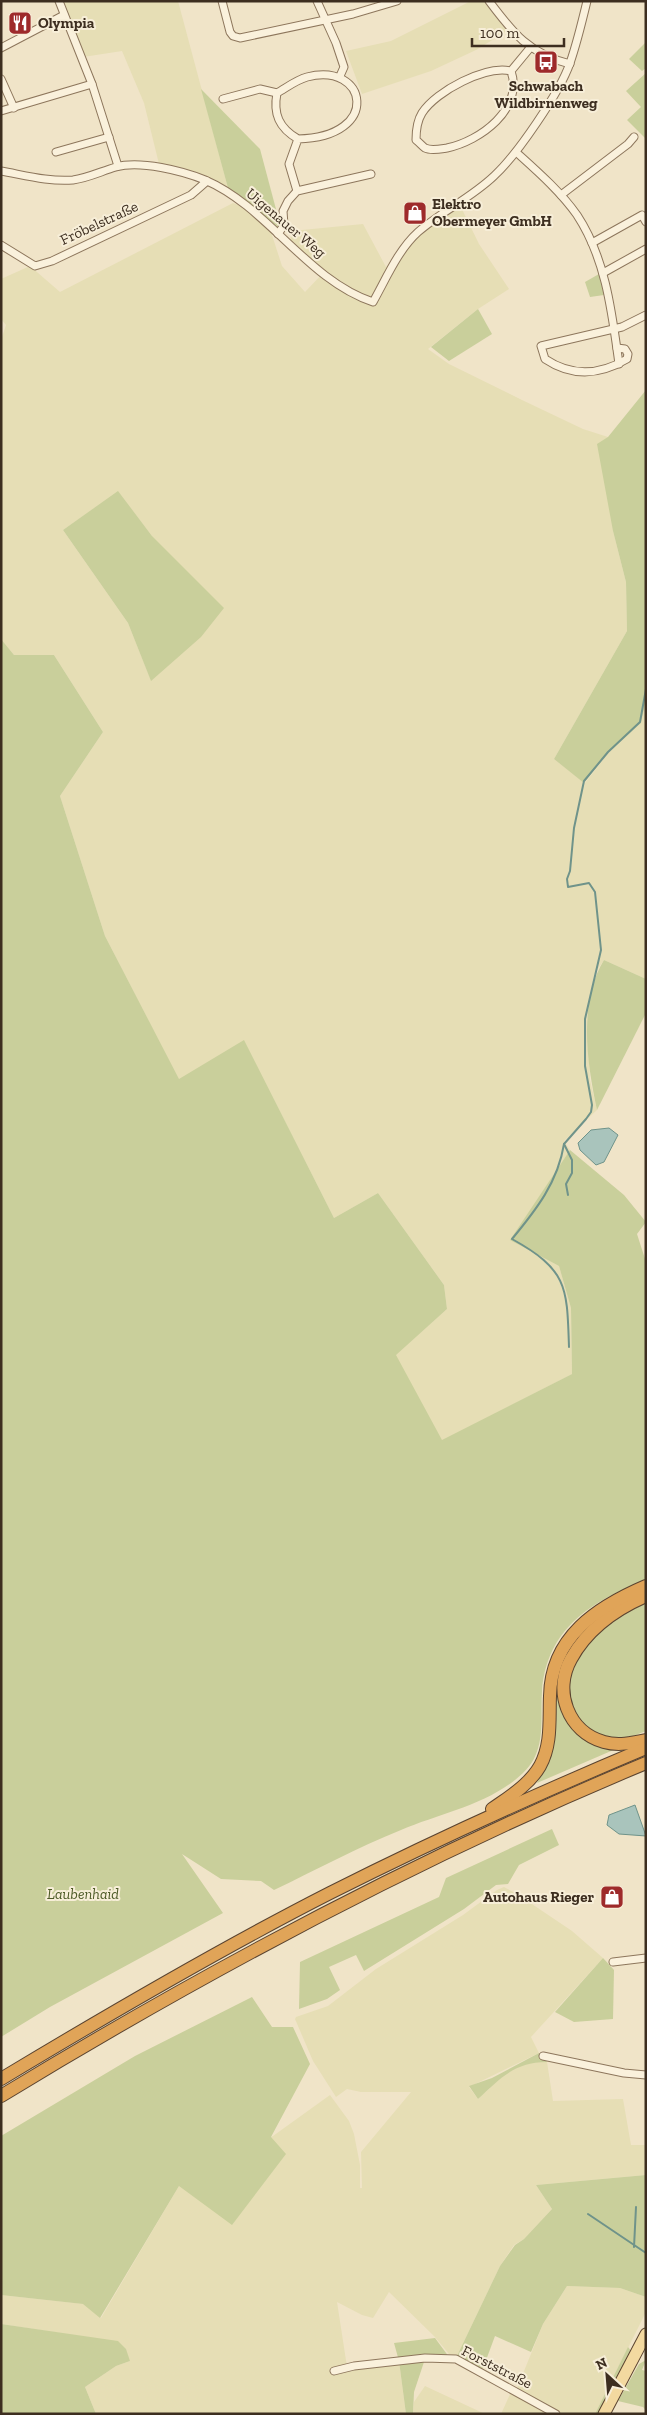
<svg xmlns="http://www.w3.org/2000/svg" width="647" height="2415" font-family="'Zilla Slab',serif">
<rect width="100%" height="100%" fill="#f0e4c8"/>
<g fill="#e6deb5" fill-rule="evenodd">
<path d="M63,1H178L228,188L193,173L159,164L144,103L122,51L83,57Z"/>
<path d="M471,1H483L507,31L476,50L431,71L362,94L346,51L391,41Z"/>
<path d="M457,199L479,244L509,289L478,309L428,349L449,364L522,400L583,429L608,437L613,531L626,582L627,631L554,759L585,783L609,752L641,723L646,700V979L604,960L594,975L587,1019L590,1080L597,1110L564,1141L570,1150L511,1240L559,1266L571,1308L572,1374L442,1441L395,1355L447,1309L444,1285L378,1193L334,1218L244,1041L179,1080L105,936L60,796L103,732L54,655H14L1,639V340L6,325L1,319V279L30,266L60,292L233,203L244,207L271,232L282,266L305,292L325,271L290,241L292,231L363,224L386,267L427,223ZM118,492L152,536L151,680L128,623L63,530Z"/>
<path d="M504,1887L517,1894L572,1931L603,1958L531,2037L539,2053L469,2087L478,2099L504,2075L518,2067L535,2061L547,2062L553,2101L623,2099L631,2145H646V2175L536,2185L552,2209L524,2239L514,2245L500,2266L457,2356L449,2354L435,2337L389,2292L373,2318L362,2315L337,2302L347,2367L399,2361L406,2414H96L85,2387L116,2366L130,2361L118,2342L1,2324V2295L84,2304L101,2318L179,2186L273,2136L330,2095L349,2121L354,2134L360,2165V2188H362L361,2152L411,2092H361L347,2089L336,2097L313,2061L295,2019L296,2017L328,2006L376,1969L463,1915L497,1890Z"/>
<path d="M567,2286L620,2288L646,2297V2312L595,2414H501L512,2390L516,2391L543,2324Z"/>
<path d="M425,2386L485,2414H413L414,2402Z"/>
</g>
<g fill="#c9cf9b">
<path d="M646,42V68L642,71L629,59Z"/>
<path d="M646,73V139L627,120L641,107L626,91Z"/>
<path d="M201,89L260,149L277,213L278,227L228,188Z"/>
<path d="M599,274L604,295L590,297L585,282Z"/>
<path d="M478,309L492,334L449,361L431,347Z"/>
<path d="M646,390V700L641,723L609,752L584,783L554,759L627,631L626,582L613,531L597,444L608,437Z"/>
<path d="M118,491L152,536L224,608L201,637L151,681L128,623L63,530Z"/>
<path d="M1,639L14,655H54L103,732L60,796L105,936L179,1079L244,1040L334,1218L378,1193L444,1285L447,1309L396,1355L442,1440L572,1374L571,1308L559,1266L510,1240L570,1150L624,1195L646,1222L637,1234L646,1262V1580C592,1601 547,1628 542,1691C540,1719 547,1751 523,1773C491,1804 441,1813 401,1830C358,1847 316,1870 274,1890L261,1881L221,1879L182,1854L223,1913L50,2007L1,2037Z"/>
<path d="M604,960L646,979V1013L597,1110C587,1064 578,1002 604,960Z"/>
<path d="M646,1600V1731L633,1736L617,1739L601,1736L575,1719L565,1692L569,1668L595,1634Z"/>
<path d="M574,1644L562,1710L618,1748L537,1783L545,1768L552,1690Z"/>
<path d="M552,1829L559,1845L519,1865L508,1884L496,1885L464,1909L364,1971L356,1955L329,1967L340,1990L327,1999L299,2009L300,1962L439,1897L446,1878Z"/>
<path d="M603,1958L614,1970L613,2019L574,2022L555,2012Z"/>
<path d="M252,1997L272,2027H293L310,2064L271,2137L286,2154L232,2225L179,2186L100,2318L83,2304L1,2295V2136L135,2056Z"/>
<path d="M539,2053L547,2062C514,2062 500,2079 478,2099L469,2086L492,2078Z"/>
<path d="M646,2175V2297L620,2288L567,2286L543,2324L531,2352L495,2336L482,2371L457,2356L500,2266L515,2245L524,2239L552,2209L536,2185Z"/>
<path d="M1,2324L118,2341L126,2349L130,2361L116,2366L85,2387L96,2414H1Z"/>
<path d="M435,2338L449,2357L426,2356L414,2392L413,2414H406L399,2361L394,2343Z"/>
<path d="M628,2347L631,2351L600,2414H595Z"/>
<path d="M646,2360L642,2370L646,2371V2410L643,2407L618,2401L639,2364Z"/>
</g>
<g fill="#a9c4bc" stroke="#6f938a">
<path d="M609,1128L618,1135L604,1162L596,1165L580,1150L578,1143L591,1130Z"/>
<path d="M635,1805L646,1836L619,1834L607,1825L609,1815Z"/>
</g>
<g fill="none" stroke-linecap="round" stroke-linejoin="round">
<g stroke="#6f938a" stroke-width="2">
<path d="M646,523V524"/>
<path d="M564,1144C558,1182 536,1210 512,1239C568,1270 567,1287 569,1347"/>
<path d="M568,1195L566,1184L572,1173V1160L564,1144L586,1119L591,1112L592,1105L585,1066V1019L601,950L595,892L589,883L568,887L567,879L570,871L574,828L584,781L608,752L640,722L646,689"/>
<path d="M588,2214L646,2253"/>
<path d="M634,2247L636,2207"/>
</g>
<g stroke="#8d765c" stroke-width="9">
<g id="minor">
<path d="M59,1L92,84L118,166"/>
<path d="M222,1L230,32L233,36L240,38L353,14L397,1"/>
<path d="M317,1L336,43L344,67L340,76"/>
<path d="M489,1C513,33 529,54 570,64"/>
<path d="M1,48L64,15"/>
<path d="M511,71C486,65 436,91 422,113C417,121 416,131 416,140C419,142 422,146 425,148C431,151 440,149 447,148C480,141 524,109 511,71L530,48"/>
<path d="M1,79L14,108"/>
<path d="M223,99L260,89L277,93"/>
<path d="M1,111L92,84"/>
<path d="M56,152L109,137"/>
<path d="M516,152C537,171 560,191 577,215C606,259 612,313 619,364"/>
<path d="M1,171C24,175 49,182 73,180C88,178 102,171 116,167C140,160 183,171 205,180C268,207 307,280 373,302C386,279 398,250 418,232C442,211 471,198 494,176C517,155 560,92 570,63C577,43 582,22 587,1"/>
<path d="M297,191L289,164L298,139C279,128 273,114 277,93C286,88 296,80 307,77C367,61 383,137 298,139"/>
<path d="M561,195L628,144L634,137"/>
<path d="M278,234L284,225L283,211L288,201L297,191L371,174"/>
<path d="M592,243L642,215L646,222"/>
<path d="M1,245L35,266L52,261L191,195L207,181"/>
<path d="M603,273L646,249"/>
<path d="M617,348L625,349L628,354L627,359C600,375 572,377 545,359L541,346L622,327L646,315"/>
<path d="M613,1962L646,1958"/>
<path d="M543,2056L624,2073L646,2075"/>
<path d="M334,2371L354,2366L425,2358L456,2359L556,2414"/>
</g>
</g>
<g stroke="#5b4430" stroke-width="13">
<path id="primary" d="M604,2414L646,2334"/>
</g>
<g stroke="#5b4430" stroke-width="14">
<g id="motorway">
<path d="M646,1596C616,1609 587,1630 571,1659C553,1691 568,1732 604,1742C618,1746 632,1743 646,1740"/>
<path d="M492,1809C509,1797 529,1785 540,1766C552,1744 549,1720 550,1696C551,1637 597,1607 646,1586"/>
<path d="M1,2079C109,2014 218,1950 330,1893C433,1841 539,1793 646,1748"/>
<path d="M1,2096C208,1970 422,1856 646,1763"/>
</g>
</g>
<use href="#minor" stroke="#faf1dc" stroke-width="7"/>
<use href="#primary" stroke="#f3d9a0" stroke-width="11"/>
<use href="#motorway" stroke="#e0a458" stroke-width="12"/>
</g>
<defs>
<g id="restaurant-square" transform="scale(1.25)"><rect x="-9" y="-9" width="18" height="18" rx="4" fill="#9e2a2b" stroke="#f7eed8"/><path d="M-5-6h1v4h1v-4h1v4h1v-4h1v5L-1.5 .5V6h-2V.5L-5-1ZM5-6V6H3V1.5H1.5Q1.5-4 5-6Z" fill="#fff"/></g>
<g id="bus-square" transform="scale(1.25)"><rect x="-9" y="-9" width="18" height="18" rx="4" fill="#9e2a2b" stroke="#f7eed8"/><path d="M-5-6H5V4H4V6H2V4H-2V6H-4V4H-5ZM-3.5-4V0h7V-4ZM-3.5 1.2v1.5H-2V1.2ZM2 1.2v1.5H3.5V1.2Z" fill="#fff"/></g>
<g id="shop-square" transform="scale(1.25)"><rect x="-9" y="-9" width="18" height="18" rx="4" fill="#9e2a2b" stroke="#f7eed8"/><path d="M-5-2.5h2.3a2.7 3.5 0 0 1 5.4 0H5L5.5 6h-11ZM-1.5-2.5h3a1.5 2.3 0 0 0-3 0Z" fill="#fff"/></g>
</defs>
<g fill-rule="evenodd">
<use href="#restaurant-square" x="20" y="23"/>
<use href="#bus-square" x="546" y="62"/>
<use href="#shop-square" x="415" y="213"/>
<use href="#shop-square" x="612" y="1897"/>
</g>
<g text-anchor="middle" stroke-width="4" stroke-linejoin="round" paint-order="stroke">
<g font-size="15" font-weight="bold" fill="#3d2e20" stroke="#f7eed8" text-anchor="start">
<text x="38" y="28">Olympia</text>
<text x="546" y="91" text-anchor="middle">Schwabach<tspan x="546" dy="17">Wildbirnenweg</tspan></text>
<text x="432" y="209">Elektro<tspan x="432" dy="17">Obermeyer GmbH</tspan></text>
<text x="594" y="1902" text-anchor="end">Autohaus Rieger</text>
</g>
<g font-size="15" fill="#3d2e20" stroke="#f7eed8">
<text transform="translate(99 223) rotate(-25)" y="5">Fröbelstraße</text>
<text transform="translate(286 223) rotate(40)" y="5">Uigenauer Weg</text>
<text transform="translate(497 2367) rotate(27)" y="5">Forststraße</text>
</g>
<g font-size="15" font-style="italic" fill="#4d5a26" stroke="#f7eed8">
<text x="83" y="1899">Laubenhaid</text>
</g>
</g>
<rect width="647" height="2415" fill="none" stroke="#3d2e20" stroke-width="5"/>
<g transform="translate(607 2375) rotate(334)" stroke="#f7eed8" stroke-width="4" paint-order="stroke">
<path d="M0-4L9 19L0 12L-9 19Z" fill="#3d2e20"/>
<text y="-8" font-size="14" font-weight="bold" text-anchor="middle" fill="#3d2e20">N</text>
</g>
<path d="M472 38v8h92v-8" fill="none" stroke="#3d2e20" stroke-width="2.5"/>
<text x="480" y="38" font-size="15" fill="#3d2e20" stroke="#f7eed8" stroke-width="4" paint-order="stroke">100 m</text>
</svg>
